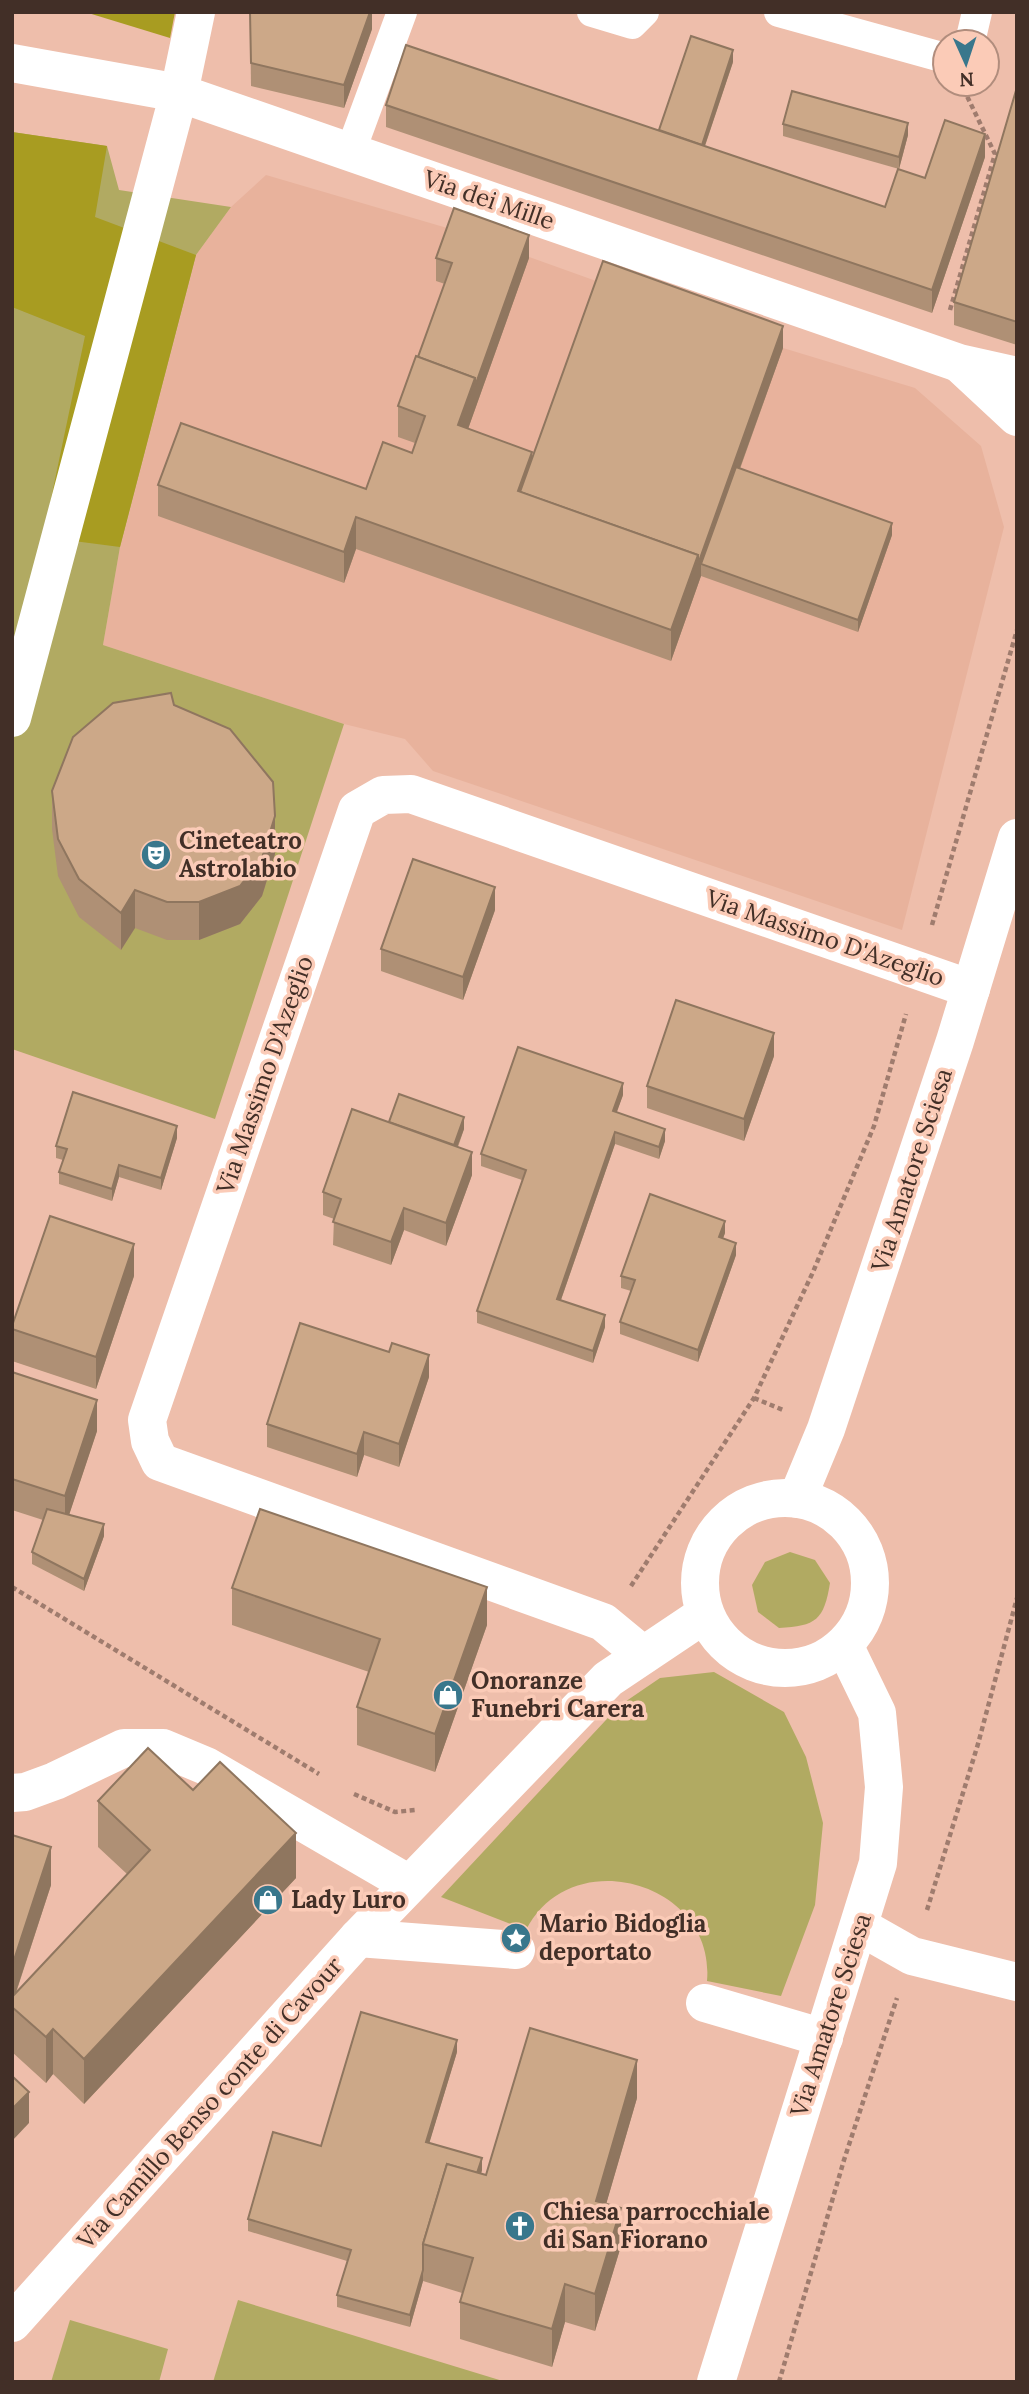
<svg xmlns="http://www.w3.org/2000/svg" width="1029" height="2394" font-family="Lora,serif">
<rect width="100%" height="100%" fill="#eebeab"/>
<path fill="#e8b29c" d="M266,175L454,230L783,348L915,388L981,446L1004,527L902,930L433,771L405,739L344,724L103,645L120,547L196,255L231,207Z"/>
<g fill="#b1aa62">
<path d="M12,132L107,146L119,190L231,207L196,255L120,547L103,645L344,724L215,1119L12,1049Z"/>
<path d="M790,1552L815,1560L830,1583C824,1620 816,1626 779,1628L758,1612L752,1585L765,1562Z"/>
<path d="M714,1672L784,1712L806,1757L823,1823L815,1905L781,1996L707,1981C716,1882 571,1841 526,1930L441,1897L619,1706L660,1678Z"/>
<path d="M238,2300L506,2382H213Z"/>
<path d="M70,2320L168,2349L159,2382H51Z"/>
</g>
<g fill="#a89c21">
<path d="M85,12H175L170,38Z"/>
<path d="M12,132L107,146L95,217L196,255L120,547L43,537L85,336L12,307Z"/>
</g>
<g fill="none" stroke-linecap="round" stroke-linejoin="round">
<g stroke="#9f7c6e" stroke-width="4.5" stroke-dasharray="5 3.5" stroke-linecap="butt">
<path d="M950,310L995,154L966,94"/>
<path d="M932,925L1017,630"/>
<path d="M754,1398L783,1410"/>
<path d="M631,1586L754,1398L813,1272L874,1126L906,1014"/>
<path d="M12,1587L319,1774"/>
<path d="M354,1794L395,1812L415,1810"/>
<path d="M927,1910L978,1744L1017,1598"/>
<path d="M779,2382L844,2160L897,1998"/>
</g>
<g stroke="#fff" stroke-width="30">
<path d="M592,12L632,24L644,12"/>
<path d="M779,12L945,58"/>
<path d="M970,42L977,12"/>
<path d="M350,153L402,12"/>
</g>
<g stroke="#fff" stroke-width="38">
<path d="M12,718L179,93"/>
<path d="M358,1938L516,1950"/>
<path d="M705,2003L824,2038"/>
</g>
<g stroke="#fff" stroke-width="38">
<path d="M12,63L179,93L959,363L1017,376"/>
<path d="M179,93L196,12"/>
<path d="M960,364L1017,417"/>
<path d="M643,1655L603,1622L160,1462L150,1441L147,1420L357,810L383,795L411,794L971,989"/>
<path d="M12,1793L25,1792L55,1781L124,1748H163L206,1766L409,1884"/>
<path d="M859,1926L912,1956L1017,1982"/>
<path d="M12,2323L358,1938L608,1679L705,1614"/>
</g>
<g stroke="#fff" stroke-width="38">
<circle cx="785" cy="1583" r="85"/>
<path d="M797,1499L826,1429L955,1041L1017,838"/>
<path d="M716,2382L878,1863L884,1787L877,1713L844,1645"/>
</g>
</g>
<g fill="#af9075">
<path d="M250,12H372V29L344,108L251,86Z"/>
<path d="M733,62L705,146L885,207L925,178L985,157L932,313L386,127V105L659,130Z"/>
<path d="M1017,87V345L954,325V302Z"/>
<path d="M783,124L908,135L899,169L783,136Z"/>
<path d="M436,258H529L468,429L532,461L783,348L740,469L892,535L858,632L701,576L671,661L356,549L344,583L158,516V485L366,489L412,453L415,443L398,437V406L418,357L445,284L436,281Z"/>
<path d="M174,705L275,854L262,896L240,924L199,940H167L135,928L121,950L79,917L58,876L52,829V791Z"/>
<path d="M495,910L463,1000L381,971V949Z"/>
<path d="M774,1056L744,1141L647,1108V1086Z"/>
<path d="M623,1095L616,1113L665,1141L659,1159L615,1144L561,1300L605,1327L593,1363L477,1323V1311L522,1180L481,1166V1154Z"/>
<path d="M389,1122L464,1129L458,1147L472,1175L446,1246L404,1230L391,1265L333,1245L334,1219L323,1215V1192Z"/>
<path d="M177,1138L161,1190L119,1177L112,1201L59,1184V1172L63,1160L56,1158V1146Z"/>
<path d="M725,1233L723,1238L736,1255L698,1362L620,1334V1322L631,1291L621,1288V1276Z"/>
<path d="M134,1276L96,1389L12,1361V1326Z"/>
<path d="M12,1372L97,1431L69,1515L104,1536L84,1591L32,1564V1552L43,1520L12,1510Z"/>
<path d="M429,1377L399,1467L364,1455L357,1477L267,1447V1424Z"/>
<path d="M232,1588L487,1625L435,1772L357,1745V1707L369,1672L232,1625Z"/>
<path d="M193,1790L296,1878L84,2104L53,2074L46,2083L12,2052V1835L51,1885L16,1993L127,1874L98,1847V1801Z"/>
<path d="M457,2052L429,2143L482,2170L481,2174L486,2175L637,2098L606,2204L621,2246L595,2331L565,2322L552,2367L460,2339V2302L462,2293L423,2281L410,2327L337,2307V2295L347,2261L248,2231V2219L321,2146Z"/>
</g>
<g fill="#8f765f">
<path d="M370,12H372V29L344,108V85Z"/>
<path d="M733,50V62L698,166V154Z"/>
<path d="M908,123V135L899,169V157Z"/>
<path d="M985,134V157L932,313V290Z"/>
<path d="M529,235V258L458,457V425L475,378Z"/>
<path d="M783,326V348L705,565L701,564V576L671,661V630Z"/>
<path d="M532,452V483L525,502L518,491Z"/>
<path d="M356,517V549L344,583V552Z"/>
<path d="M892,523V535L858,632V620Z"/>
<path d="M275,816V854L262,896L240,924L199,940V902Z"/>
<path d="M495,887V910L463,1000V977Z"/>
<path d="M135,890V928L121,950V913Z"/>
<path d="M774,1033V1056L744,1141V1119Z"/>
<path d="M623,1083V1095L613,1123V1111Z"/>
<path d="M464,1117V1129L450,1166V1154Z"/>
<path d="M177,1126V1138L161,1190V1178Z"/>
<path d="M665,1129V1141L659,1159V1147Z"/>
<path d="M615,1132V1144L557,1311V1299Z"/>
<path d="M472,1152V1175L446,1246V1223Z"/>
<path d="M119,1165V1177L112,1201V1189Z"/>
<path d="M404,1208V1230L391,1265V1242Z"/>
<path d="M725,1221V1233L719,1249V1237Z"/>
<path d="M736,1243V1255L698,1362V1350Z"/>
<path d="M134,1244V1276L96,1389V1357Z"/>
<path d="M605,1315V1327L593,1363V1351Z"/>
<path d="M429,1355V1377L399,1467V1444Z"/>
<path d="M97,1400V1431L65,1527V1496Z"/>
<path d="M364,1432V1455L357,1477V1454Z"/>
<path d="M104,1524V1536L84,1591V1579Z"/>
<path d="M487,1587V1625L435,1772V1734Z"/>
<path d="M296,1833V1878L84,2104V2059Z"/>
<path d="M51,1847V1885L12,2004V1966Z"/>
<path d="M53,2029V2074L46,2083V2037Z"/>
<path d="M457,2040V2052L426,2154V2142Z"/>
<path d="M637,2060V2098L596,2239V2201Z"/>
<path d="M29,2092V2123L12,2141V2109Z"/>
<path d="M482,2158V2170L470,2209V2197Z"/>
<path d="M621,2208V2246L595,2331V2294Z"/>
<path d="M423,2270V2281L410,2327V2315Z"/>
<path d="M565,2284V2322L552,2367V2329Z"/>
</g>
<g fill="#cca888" stroke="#8f765f" stroke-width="2">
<path d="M250,12H370L344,85L251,63Z"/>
<path d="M691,36L733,50L702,145L659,130Z"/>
<path d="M406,45L885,207L898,169L925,178L945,120L985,134L932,290L386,105Z"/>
<path d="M1017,87V322L954,302Z"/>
<path d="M792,91L908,123L899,157L783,124Z"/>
<path d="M454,208L529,235L475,386V378L418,357L452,263L436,258Z"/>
<path d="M603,261L783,326L698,564V555L520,492Z"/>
<path d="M416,356L475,378L458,425L532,452L518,491L698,555L671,630L356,517L344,552L158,485L181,423L366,489L383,442L412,453L425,416L398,406Z"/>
<path d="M736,467L892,523L858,620L701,564Z"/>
<path d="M171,693L174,705L230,729L273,782L275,816L262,858L240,886L199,902H167L135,890L121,913L79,879L58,839L52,791L73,737L113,703Z"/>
<path d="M413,859L495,887L463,977L381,949Z"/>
<path d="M676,1000L774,1033L744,1119L647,1086Z"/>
<path d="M518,1047L623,1083L613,1111L665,1129L659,1147L615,1132L557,1299L605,1315L593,1351L477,1311L526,1170L481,1154Z"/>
<path d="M73,1092L177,1126L161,1178L119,1165L112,1189L59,1172L67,1149L56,1146Z"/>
<path d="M399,1094L464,1117L454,1145L389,1122Z"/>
<path d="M352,1109L472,1152L446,1223L404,1208L391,1242L333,1222L341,1199L323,1192Z"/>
<path d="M650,1194L725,1221L719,1237L736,1243L698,1350L620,1322L635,1280L621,1276Z"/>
<path d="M50,1216L134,1244L96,1357L12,1329V1326Z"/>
<path d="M300,1323L389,1352L392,1343L429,1355L399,1444L364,1432L357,1454L267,1424Z"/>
<path d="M12,1372L97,1400L65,1496L12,1479Z"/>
<path d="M47,1509L104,1524L84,1579L32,1552Z"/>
<path d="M260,1509L487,1587L435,1734L357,1707L380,1639L232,1588Z"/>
<path d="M148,1748L193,1790L220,1762L296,1833L84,2059L53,2029L46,2037L12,2007V1997L150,1850L98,1801Z"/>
<path d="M12,1835L51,1847L12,1966Z"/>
<path d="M361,2012L457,2040L426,2142L482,2158L477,2173L447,2164L423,2244V2270L410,2315L337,2295L351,2250L248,2219L273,2132L321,2146Z"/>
<path d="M530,2028L637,2060L596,2201L621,2208L595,2294L565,2284L552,2329L460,2302L473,2258L423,2244L447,2164L486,2175Z"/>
<path d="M12,2076L29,2092L12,2109Z"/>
</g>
<defs>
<g id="theatre-disc" transform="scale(1.575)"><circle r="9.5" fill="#39778c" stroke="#fbcbb7"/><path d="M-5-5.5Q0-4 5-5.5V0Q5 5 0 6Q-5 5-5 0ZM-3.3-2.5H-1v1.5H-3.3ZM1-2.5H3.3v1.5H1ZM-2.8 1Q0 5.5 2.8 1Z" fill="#fff"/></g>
<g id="shop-disc" transform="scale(1.575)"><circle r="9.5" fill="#39778c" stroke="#fbcbb7"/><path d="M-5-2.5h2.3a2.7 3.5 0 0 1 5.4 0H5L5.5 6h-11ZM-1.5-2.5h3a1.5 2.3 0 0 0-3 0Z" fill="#fff"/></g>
<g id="sight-disc" transform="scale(1.575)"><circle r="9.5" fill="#39778c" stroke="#fbcbb7"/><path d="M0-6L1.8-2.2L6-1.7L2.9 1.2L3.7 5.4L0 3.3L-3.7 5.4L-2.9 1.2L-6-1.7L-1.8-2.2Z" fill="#fff"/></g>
<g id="church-disc" transform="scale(1.575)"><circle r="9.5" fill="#39778c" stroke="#fbcbb7"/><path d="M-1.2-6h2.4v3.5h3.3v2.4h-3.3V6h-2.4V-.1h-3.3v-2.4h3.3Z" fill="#fff"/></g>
</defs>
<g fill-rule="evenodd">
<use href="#theatre-disc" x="156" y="855"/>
<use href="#shop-disc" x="448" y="1695"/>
<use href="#shop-disc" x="268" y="1900"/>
<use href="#sight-disc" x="516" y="1938"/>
<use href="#church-disc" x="520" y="2226"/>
</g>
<g text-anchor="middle" stroke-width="7" stroke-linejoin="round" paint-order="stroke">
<g font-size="24" fill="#422f27" stroke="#fbcbb7">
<text transform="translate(489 200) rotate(19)" y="8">Via dei Mille</text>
<text transform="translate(825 938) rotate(19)" y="8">Via Massimo D'Azeglio</text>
<text transform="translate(265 1075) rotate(-71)" y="8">Via Massimo D'Azeglio</text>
<text transform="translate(912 1170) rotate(-72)" y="8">Via Amatore Sciesa</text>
<text transform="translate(831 2015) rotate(-72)" y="8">Via Amatore Sciesa</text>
<text transform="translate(210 2103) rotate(-48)" y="8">Via Camillo Benso conte di Cavour</text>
</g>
<g font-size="24" font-weight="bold" fill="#422f27" stroke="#fbcbb7" text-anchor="start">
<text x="179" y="849">Cineteatro<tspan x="179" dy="28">Astrolabio</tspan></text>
<text x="471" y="1689">Onoranze<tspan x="471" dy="28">Funebri Carera</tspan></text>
<text x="291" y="1908">Lady Luro</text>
<text x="539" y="1932">Mario Bidoglia<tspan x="539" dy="28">deportato</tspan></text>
<text x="543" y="2220">Chiesa parrocchiale<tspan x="543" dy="28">di San Fiorano</tspan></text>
</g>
</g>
<rect width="1029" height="2394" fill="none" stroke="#422f27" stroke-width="28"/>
<g transform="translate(966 63) rotate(177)"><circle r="33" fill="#fbcbb7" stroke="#b18d7d" stroke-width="2"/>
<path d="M0-5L12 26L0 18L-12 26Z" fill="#39778c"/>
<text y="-10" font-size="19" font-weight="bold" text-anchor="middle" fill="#422f27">N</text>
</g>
</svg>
